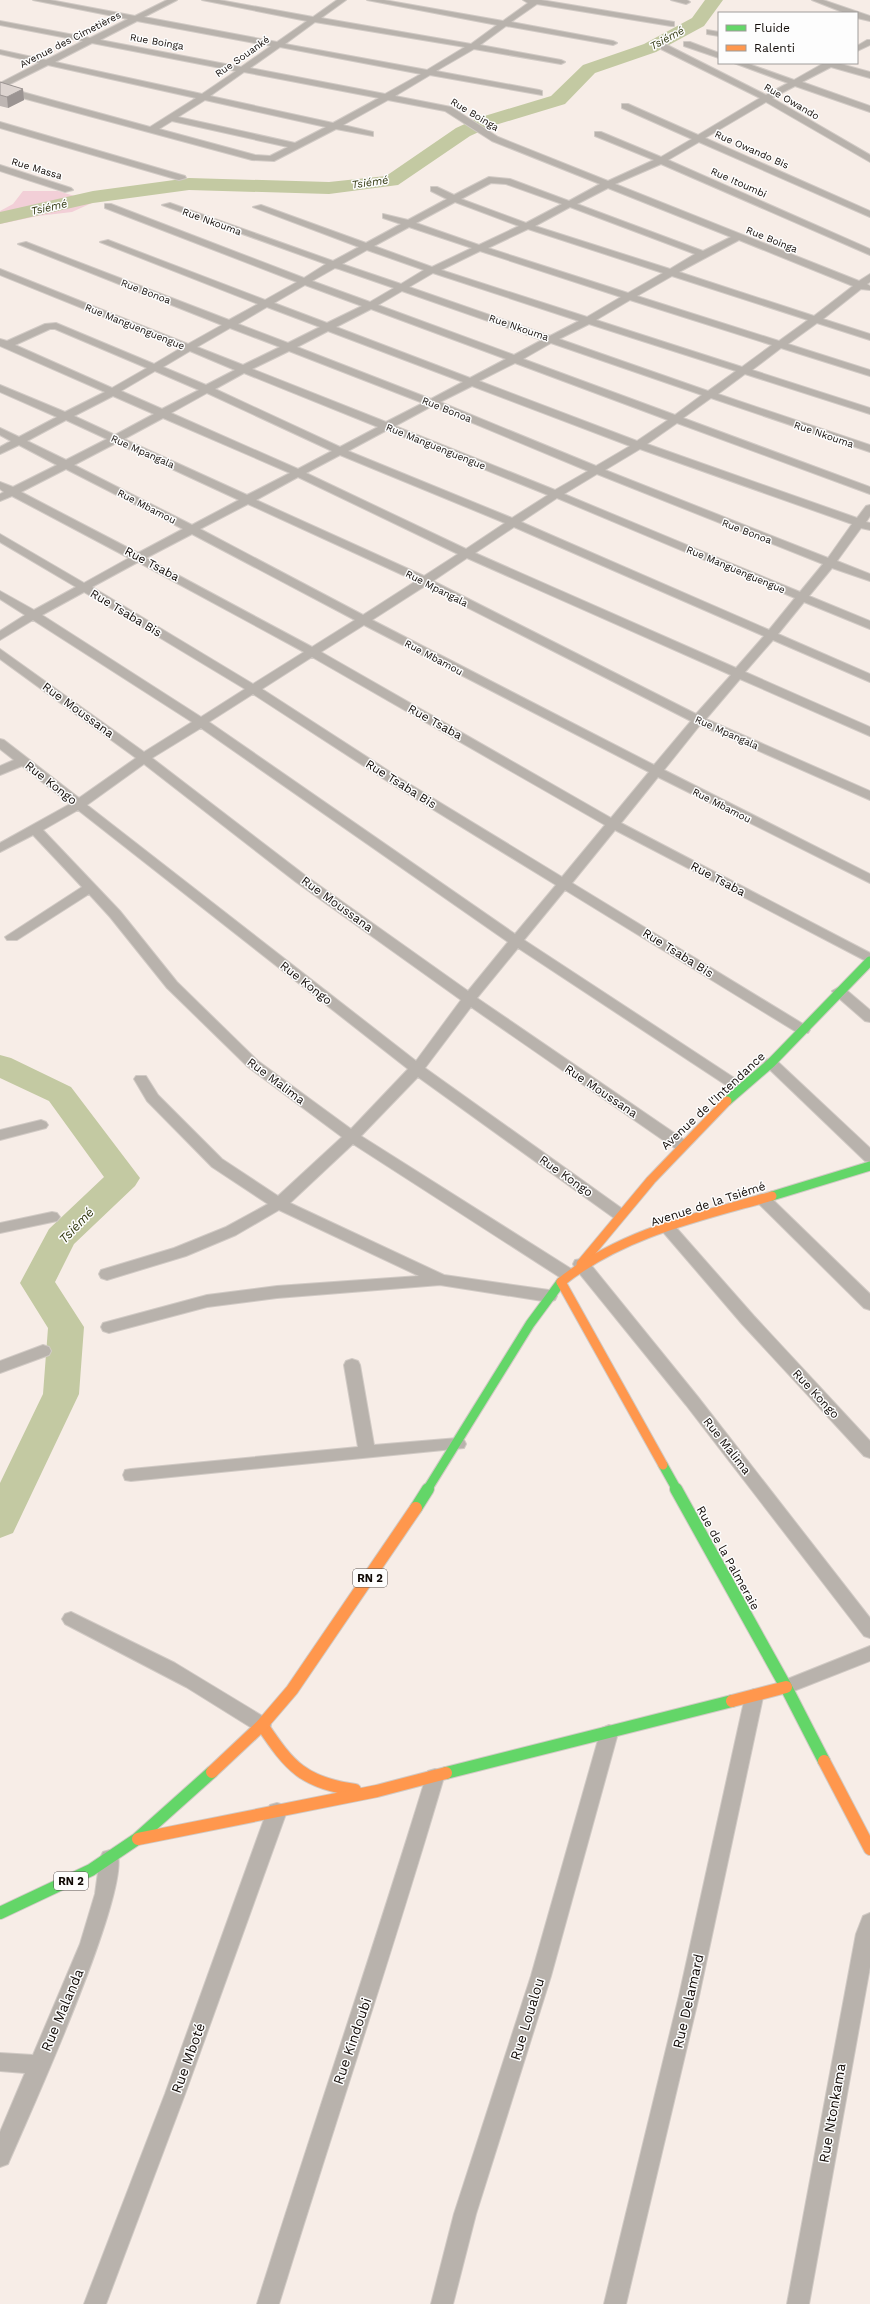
<svg xmlns="http://www.w3.org/2000/svg" width="870" height="2304" font-family="'Work Sans',sans-serif">
<rect width="100%" height="100%" fill="#f7ede7"/>
<path fill="#f2cfd7" d="M23,191H58L94,202L72,212L38,216L0,224V211L13,204Z"/>
<g fill="none" stroke-linecap="round" stroke-linejoin="round">
<g fill="#c3c9a2" fill-rule="evenodd">
<path d="M705,0H723L704,26L656,52L595,73L565,104L492,126L470,136L398,185L329,194L189,190L93,203L0,224V212L93,191L189,178L329,182L386,176L456,128L478,118L551,96L583,65L644,44L692,18Z"/>
<path d="M0,1055L11,1058L71,1087L140,1178L135,1186L74,1244L55,1282L84,1327L79,1394L13,1533L0,1538V1483L43,1394L48,1328L20,1283L49,1229L104,1177L49,1101L0,1078Z"/>
</g>
<g stroke="#d1cac5" stroke-width="2">
<g id="street">
<path d="M33,0H50L135,16L167,0H177L144,17L277,42L307,21L202,0H219L313,17L337,0H346L321,18L471,44L497,25L367,0H384L503,21L528,3L523,0H541L674,22V26H671L537,4L511,22L613,41L617,43L613,45L506,26L480,45L561,60L565,62L561,64L474,49L436,71L539,90L542,91V95L430,75L395,96L451,107L498,137L608,181L654,160L595,136V132H601L661,157L692,139L622,108V104H628L698,135L760,98L661,49V45H667L766,95L788,83L734,63H746L794,80L824,63H837L870,72V78L831,67L802,82L870,106V112L795,86L772,98L870,155V162L766,102L705,138L870,211V217L699,142L668,160L870,249V255L661,164L615,184L859,281L870,274V282L867,284L870,286V290L861,289L823,319L870,334V340L817,323L788,344L870,370V376L781,348L752,370L870,408V414L745,374L718,394L870,445V452L711,398L683,418L870,487V494L677,423L647,444L857,518L866,506L870,505V516L866,522L870,523V530L861,528L837,561L870,574V581L832,568L809,596L870,621V629L804,602L778,634L870,674V682L773,640L745,672L870,727V736L740,679L706,719L870,791V800L700,725L664,770L870,874V883L658,777L621,823L870,953V963L615,830L572,883L808,1027L810,1030L808,1033H798L565,890L524,940L745,1085L747,1088L745,1091H735L518,948L477,998L686,1141L688,1145L686,1149H676L471,1007L425,1068L624,1210L627,1214L624,1218H614L418,1077L361,1136L573,1270L575,1274L573,1278L567,1280L561,1278L353,1144L290,1203L444,1275L549,1290L555,1292L557,1296L555,1300L549,1302L440,1285L277,1298L207,1307L109,1333L103,1331L101,1327L103,1323L207,1295L277,1286L419,1276L279,1210L236,1235L186,1256L107,1280L101,1278L99,1274L101,1270L174,1248L226,1227L268,1204L212,1167L147,1101L134,1079L136,1076H146L158,1095L222,1159L278,1196L342,1137L248,1067L167,988L110,917L89,894L17,940H7L5,937L82,887L33,835L0,852V843L70,804L22,766L0,775V766L14,760L0,749V739L4,740L79,798L136,758L0,659V649L144,752L192,722L33,620L0,640V631L25,615L0,599V591L34,610L76,587L0,542V534L84,583L129,558L12,496L0,501V494L4,492L0,489V482L13,487L57,465L19,445L0,454V447L11,441L0,435V428L19,437L57,417L0,392V385L65,412L105,392L0,346V339L7,341L45,324L56,323L154,364L181,348L0,275V269L188,344L222,325L18,244L26,242L229,320L258,304L100,242L108,240L265,300L297,282L105,208V204H111L304,278L326,264L162,205L170,203L333,261L359,247L253,207L261,205L366,243L401,224L383,218V214L408,220L447,199L431,191V187H437L454,195L489,177L510,179L569,201L600,184L492,141L445,111L388,100L343,125L373,132V136L336,129L274,161L252,160L0,92V83L39,63L0,54V50L46,60L83,41L0,25V21L90,38L128,19ZM137,21L271,46L241,67L100,40ZM315,22L465,47L427,70L285,44ZM92,43L236,71L202,94L55,62ZM280,47L421,74L385,94L250,68ZM48,65L196,98L150,127L4,87ZM244,72L379,98L333,123L210,96ZM205,100L326,127L295,143L178,117ZM172,121L288,147L270,156L255,155L159,129ZM491,183L506,184L562,204L526,223L461,199ZM608,188L731,237L703,251L577,204ZM455,202L519,226L479,245L416,223ZM570,207L695,254L670,269L535,226ZM409,227L472,248L432,267L374,246ZM528,229L663,273L628,293L488,248ZM739,240L853,286L814,316L679,272ZM367,250L424,270L401,284L342,264ZM480,251L621,297L587,317L441,270ZM335,268L339,269L394,288L370,302L312,281ZM433,273L579,321L550,336L409,287ZM672,276L808,320L779,341L637,296ZM305,285L362,306L327,323L274,303ZM402,291L542,340L514,355L378,305ZM630,300L772,345L742,367L596,320ZM267,307L320,327L288,343L238,324ZM371,309L506,359L470,378L336,327ZM589,324L736,371L708,391L559,339ZM230,328L280,347L243,365L197,347ZM50,329H55L147,368L112,388L15,345ZM328,331L463,382L431,399L297,347ZM551,343L702,395L675,415L523,359ZM190,351L235,370L206,385L163,367ZM289,351L423,403L386,422L252,369ZM515,363L668,420L637,441L479,381ZM155,371L199,390L162,409L121,391ZM244,373L378,427L340,447L215,389ZM472,386L630,446L596,466L440,402ZM207,393L332,451L298,469L171,413ZM113,396L154,414L115,435L74,416ZM432,406L588,471L555,490L395,426ZM163,418L290,473L247,495L124,439ZM66,420L107,439L66,460L27,441ZM387,430L548,495L512,518L348,451ZM116,443L239,500L192,525L74,465ZM640,449L852,524L828,558L605,470ZM340,455L505,523L466,549L306,473ZM66,469L183,529L138,553L21,492ZM597,474L823,564L800,592L564,494ZM298,477L458,554L424,576L256,500ZM557,498L795,598L769,630L521,522ZM248,504L416,581L363,615L200,529ZM514,527L764,636L736,668L475,553ZM192,534L355,620L312,647L146,558ZM467,558L731,675L696,714L433,581ZM138,562L304,652L253,684L92,587ZM425,586L691,721L654,765L372,620ZM84,592L245,689L201,717L42,615ZM364,625L649,772L611,818L321,652ZM312,657L605,825L562,877L398,777L262,689ZM253,694L390,783L556,885L515,934L209,722ZM201,728L508,942L468,991L306,876L152,758ZM144,764L296,882L461,1000L416,1061L87,805ZM78,810L408,1069L351,1129L258,1061L177,982L120,911L43,830Z"/>
<path d="M671,0H687L690,2L686,4Z"/>
<path d="M812,0H823L870,16V21L857,18V13H845Z"/>
<path d="M707,30L719,32V36L707,34Z"/>
<path d="M867,40H870V45L857,51V46Z"/>
<path d="M684,42H690L719,53V58L684,46Z"/>
<path d="M0,122L185,176L186,178L179,180L0,128Z"/>
<path d="M0,165L71,188L73,190L65,192L0,171Z"/>
<path d="M839,987L844,988L870,1010V1022L865,1021L834,994L832,991Z"/>
<path d="M771,1058L776,1060L870,1148V1162L865,1161L766,1066L764,1063L766,1060Z"/>
<path d="M41,1120L46,1122L48,1125L46,1128L0,1140V1130Z"/>
<path d="M763,1194L768,1195L870,1294V1310L864,1308L758,1203L755,1199L758,1195Z"/>
<path d="M52,1212L57,1213L60,1217L57,1221L0,1233V1223Z"/>
<path d="M668,1223L673,1224L754,1316L870,1441V1458L864,1456L742,1324L663,1232L660,1228L663,1224Z"/>
<path d="M581,1259L587,1260L698,1397L870,1618V1638L864,1636L686,1405L575,1268L573,1264L575,1260Z"/>
<path d="M43,1345L49,1347L51,1351L49,1355L0,1373V1361Z"/>
<path d="M352,1359L358,1361L360,1365L374,1445L458,1438L464,1440L466,1444L464,1448L131,1481L125,1480L123,1475L125,1470L131,1469L358,1447L344,1365L346,1361Z"/>
<path d="M71,1612L175,1663L269,1720L271,1725L269,1730L262,1733L255,1730L186,1687L65,1624L62,1619L65,1614Z"/>
<path d="M870,1646V1661L786,1694L780,1692L777,1687L780,1682Z"/>
<path d="M754,1689L760,1692L763,1697L699,1996L626,2304H604L679,1996L745,1697L748,1692Z"/>
<path d="M609,1725L616,1728L618,1733L551,1976L476,2214L453,2304H431L454,2214L531,1976L600,1733L602,1728Z"/>
<path d="M435,1769L442,1771L444,1777C392,1954 333,2128 279,2304H257C312,2128 372,1954 426,1777L428,1771Z"/>
<path d="M277,1803L284,1805L287,1811L185,2094L106,2304H84L165,2094L267,1811L270,1805Z"/>
<path d="M110,1850L117,1852C133,1887 28,2118 8,2164L0,2167V2132L25,2073L0,2071V2053L33,2055L80,1944L95,1894L100,1858L103,1852Z"/>
<path d="M870,1913V1967L809,2304H787L856,1934L863,1916Z"/>
</g>
</g>
<g stroke="#d1cac5" stroke-width="11">
<g id="fast-far1">
<path d="M727,1101L771,1063L870,961"/>
<path d="M772,1196L870,1166"/>
<path d="M663,1465L677,1490"/>
<path d="M427,1490L530,1324L561,1282"/>
</g>
</g>
<g stroke="#d1cac5" stroke-width="14">
<g id="fast">
<path d="M676,1489L786,1687L824,1761"/>
<path d="M416,1508L428,1489"/>
<path d="M446,1773L732,1701"/>
<path d="M0,1913L91,1870L137,1839L212,1772"/>
</g>
</g>
<g stroke="#d1cac5" stroke-width="11">
<g id="slow-far1">
<path d="M581,1264L651,1180L727,1101"/>
<path d="M561,1282C622,1233 698,1217 772,1196"/>
<path d="M561,1282L663,1465"/>
</g>
</g>
<g stroke="#d1cac5" stroke-width="14">
<g id="slow">
<path d="M732,1701L786,1687"/>
<path d="M262,1725C290,1767 304,1783 355,1790"/>
<path d="M824,1761L870,1849"/>
<path d="M212,1772L262,1725L292,1690L416,1508"/>
<path d="M138,1839L377,1791L446,1773"/>
</g>
</g>
<use href="#street" fill="#b8b2ac" fill-rule="evenodd"/>
<use href="#fast-far1" stroke="#63d668" stroke-width="9"/>
<use href="#fast" stroke="#63d668" stroke-width="12"/>
<use href="#slow-far1" stroke="#ff974d" stroke-width="9"/>
<use href="#slow" stroke="#ff974d" stroke-width="12"/>
</g>
<path fill="#beb6b3" d="M0,82L23,89L24,100L8,108L0,106Z"/>
<path fill="#9b9492" d="M23,89L24,100L8,108L7,97Z"/>
<path fill="#ddd4d0" stroke="#9b9492" d="M0,82L23,89L7,97L0,95Z"/>
<g text-anchor="middle" stroke-width="3" stroke-linejoin="round" paint-order="stroke">
<g font-size="10" fill="#110a06" stroke="#fdfdfd">
<text transform="translate(70 39) rotate(-27)" y="4">Avenue des Cimetières</text>
<text transform="translate(157 41) rotate(10)" y="4">Rue Boinga</text>
<text transform="translate(242 56) rotate(-35)" y="4">Rue Souanké</text>
<text transform="translate(792 101) rotate(30)" y="4">Rue Owando</text>
<text transform="translate(475 114) rotate(31)" y="4">Rue Boinga</text>
<text transform="translate(752 149) rotate(24)" y="4">Rue Owando Bis</text>
<text transform="translate(37 168) rotate(17)" y="4">Rue Massa</text>
<text transform="translate(739 182) rotate(24)" y="4">Rue Itoumbi</text>
<text transform="translate(212 221) rotate(20)" y="4">Rue Nkouma</text>
<text transform="translate(772 239) rotate(22)" y="4">Rue Boinga</text>
<text transform="translate(146 291) rotate(21)" y="4">Rue Bonoa</text>
<text transform="translate(135 326) rotate(22)" y="4">Rue Manguenguengue</text>
<text transform="translate(519 327) rotate(19)" y="4">Rue Nkouma</text>
<text transform="translate(447 409) rotate(22)" y="4">Rue Bonoa</text>
<text transform="translate(824 434) rotate(19)" y="4">Rue Nkouma</text>
<text transform="translate(436 446) rotate(22)" y="4">Rue Manguenguengue</text>
<text transform="translate(143 451) rotate(24)" y="4">Rue Mpangala</text>
<text transform="translate(147 506) rotate(27)" y="4">Rue Mbamou</text>
<text transform="translate(747 531) rotate(21)" y="4">Rue Bonoa</text>
<text transform="translate(736 569) rotate(23)" y="4">Rue Manguenguengue</text>
<text transform="translate(437 588) rotate(27)" y="4">Rue Mpangala</text>
<text transform="translate(434 657) rotate(28)" y="4">Rue Mbamou</text>
<text transform="translate(727 732) rotate(24)" y="4">Rue Mpangala</text>
<text transform="translate(722 805) rotate(27)" y="4">Rue Mbamou</text>
</g>
<g font-size="11" font-style="italic" fill="#323911" stroke="#fdfdfd">
<text transform="translate(667 38) rotate(-28)" y="4">Tsiémé</text>
<text transform="translate(370 182) rotate(-8)" y="4">Tsiémé</text>
<text transform="translate(49 207) rotate(-13)" y="4">Tsiémé</text>
</g>
<g fill="#fdfdfd" stroke="#585350" stroke-width="1">
<rect x="353" y="1569" width="34" height="18" rx="3"/>
<rect x="54" y="1872" width="34" height="18" rx="3"/>
</g>
<g font-size="11" font-weight="bold" fill="#110a06">
<text x="370" y="1582">RN 2</text>
<text x="71" y="1885">RN 2</text>
</g>
<g font-size="12" fill="#110a06" stroke="#fdfdfd">
<text transform="translate(152 564) rotate(28)" y="4">Rue Tsaba</text>
<text transform="translate(126 613) rotate(31)" y="4">Rue Tsaba Bis</text>
<text transform="translate(78 710) rotate(36)" y="4">Rue Moussana</text>
<text transform="translate(435 722) rotate(29)" y="4">Rue Tsaba</text>
<text transform="translate(51 783) rotate(38)" y="4">Rue Kongo</text>
<text transform="translate(401 784) rotate(32)" y="4">Rue Tsaba Bis</text>
<text transform="translate(718 879) rotate(28)" y="4">Rue Tsaba</text>
<text transform="translate(337 904) rotate(36)" y="4">Rue Moussana</text>
<text transform="translate(678 953) rotate(32)" y="4">Rue Tsaba Bis</text>
<text transform="translate(306 983) rotate(38)" y="4">Rue Kongo</text>
<text transform="translate(276 1081) rotate(37)" y="4">Rue Malima</text>
<text transform="translate(601 1091) rotate(34)" y="4">Rue Moussana</text>
<text transform="translate(713 1101) rotate(-43)" y="4">Avenue de l'Intendance</text>
<text transform="translate(566 1176) rotate(35)" y="4">Rue Kongo</text>
<text transform="translate(708 1204) rotate(-18)" y="4">Avenue de la Tsiémé</text>
<text transform="translate(816 1394) rotate(47)" y="4">Rue Kongo</text>
<text transform="translate(727 1446) rotate(52)" y="4">Rue Malima</text>
<text transform="translate(728 1558) rotate(61)" y="4">Rue de la Palmeraie</text>
</g>
<g font-size="13" font-style="italic" fill="#323911" stroke="#fdfdfd">
<text transform="translate(76 1225) rotate(-46)" y="5">Tsiémé</text>
</g>
<g font-size="14" fill="#110a06" stroke="#fdfdfd">
<text transform="translate(688 2001) rotate(-77)" y="5">Rue Delamard</text>
<text transform="translate(62 2010) rotate(-67)" y="5">Rue Malanda</text>
<text transform="translate(527 2019) rotate(-73)" y="5">Rue Loualou</text>
<text transform="translate(352 2041) rotate(-71)" y="5">Rue Kindoubi</text>
<text transform="translate(188 2058) rotate(-70)" y="5">Rue Mboté</text>
<text transform="translate(832 2113) rotate(-80)" y="5">Rue Ntonkama</text>
</g>
</g>
<rect x="718" y="12" width="140" height="52" fill="#fdfdfd" stroke="#9f9c9a"/>
<rect x="726" y="25" width="20" height="6" fill="#63d668" stroke="#9f9c9a"/>
<text x="754" y="32" font-size="12" fill="#110a06">Fluide</text>
<rect x="726" y="45" width="20" height="6" fill="#ff974d" stroke="#9f9c9a"/>
<text x="754" y="52" font-size="12" fill="#110a06">Ralenti</text>
</svg>
